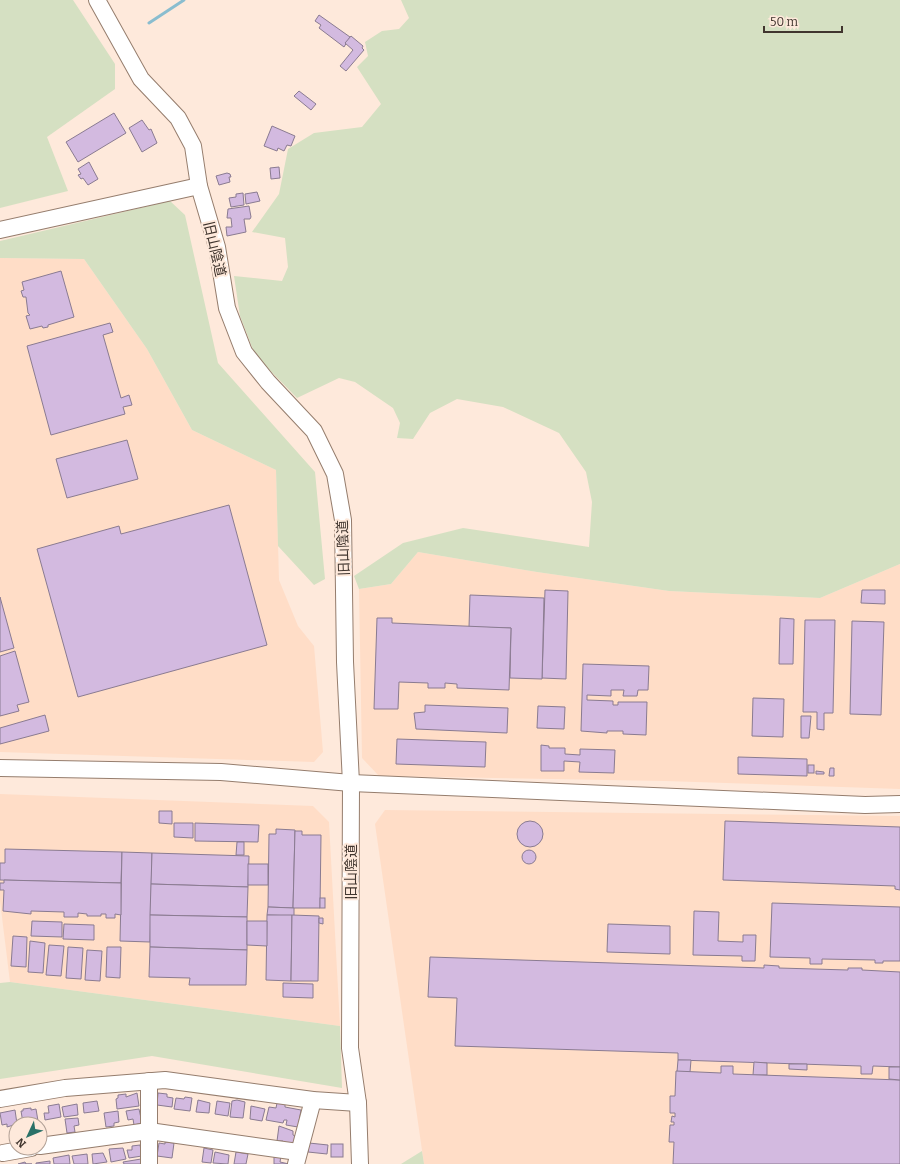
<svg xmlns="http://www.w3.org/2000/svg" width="900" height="1164" font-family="Bitter,'Noto Sans JP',serif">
<rect width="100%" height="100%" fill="#fee9db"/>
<g fill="#ffddc7">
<path d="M0,258L84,259L147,349L192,430L276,470L279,580L298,626L314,646L323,752L314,762L0,752Z"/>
<path d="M418,552L537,572L669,591L820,598L900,564V789L665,781L379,776L362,758L359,589L391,584Z"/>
<path d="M0,794L313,806L329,822L340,1026L10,982L0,901Z"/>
<path d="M385,810L900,816V1164H424L375,824Z"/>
</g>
<g fill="#d5e0c2">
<path d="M0,0H73L115,64V89L47,137L68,191L0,208Z"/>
<path d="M401,0H900V564L820,598L669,591L537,572L418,552L391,584L359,589L354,576L403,543L463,528L589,547L592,502L586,472L559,433L503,407L457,399L430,413L413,439L397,438L400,423L393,408L355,382L339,378L297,398L255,355L240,316L234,276L282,281L288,267L285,238L252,232L279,194L288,149L314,133L362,127L381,104L357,67L368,56L365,42L382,31L399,29L409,18Z"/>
<path d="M170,201L185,215L218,363L315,472L325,579L314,585L278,546L276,470L192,430L147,349L84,259L0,258V241Z"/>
<path d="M10,982L340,1026L342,1088L152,1056L0,1079V983Z"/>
<path d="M422,1151L424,1164H401Z"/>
</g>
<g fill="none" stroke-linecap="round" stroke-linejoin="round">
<path stroke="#8abdcf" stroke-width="3" d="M149,23L184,0"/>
</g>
<g fill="#d3bae0" stroke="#8a7b91">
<path d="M319,15L350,37L344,47L319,28L321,25L315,21Z"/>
<path d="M351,36L363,46L362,48L364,50L346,71L340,66L353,50L345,43Z"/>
<path d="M299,91L316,104L311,110L294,96Z"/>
<path d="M114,113L126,133L78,162L66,142Z"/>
<path d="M142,120L149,130L151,129L157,143L142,152L129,128Z"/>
<path d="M272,126L295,136L291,146L287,145L284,151L278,148L277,151L264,146Z"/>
<path d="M89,162L98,179L88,185L83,178L81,179L78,175L81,174L78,169Z"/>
<path d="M279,167L280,178L271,179L270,168Z"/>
<path d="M227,173L230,174L231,177H229L230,182L219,185L216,176Z"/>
<path d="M257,192L260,201L246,204L245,194Z"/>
<path d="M243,193L244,205L231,207L229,198L236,197V194Z"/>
<path d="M249,206L251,217L250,219H244L246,232L227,236L226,227H232L231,218H227L228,209Z"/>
<path d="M61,271L74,317L48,325V327L43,328L42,326L30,329L26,316L30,315L28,313L26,297H23L21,291L24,290L22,282Z"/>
<path d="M110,323L113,332L103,335L121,398L129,395L132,405L123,407L125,414L51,435L27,346Z"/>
<path d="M127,440L138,479L67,498L56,459Z"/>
<path d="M229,505L267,645L78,697L37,549L119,526L121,534Z"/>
<path d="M545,590L568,591L566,679L542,678Z"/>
<path d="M862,590H885V604L861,603Z"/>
<path d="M470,595L544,598L542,679L510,678L511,628L469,627Z"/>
<path d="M0,597L14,648L0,652Z"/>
<path d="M377,618H392V623L511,628L509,690L457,688V684L445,683V688H428V683L399,682L398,709H374Z"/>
<path d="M780,618L794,619L793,664H779Z"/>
<path d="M805,620H835L833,713H824V730L817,729V712H803Z"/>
<path d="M852,621L884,622L881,715L850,714Z"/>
<path d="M15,651L29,702L17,705L19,711L0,716V656Z"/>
<path d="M583,664L649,666L648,690H638L637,696H623L624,690H611V696L587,695V700L613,701V705H618V702H647L646,735L623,734V731H607V733L581,731Z"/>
<path d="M753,698L784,699L783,737L752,736Z"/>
<path d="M425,705L508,708L507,733L416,729L414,713L425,712Z"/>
<path d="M538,706L565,707L564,729L537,728Z"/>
<path d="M45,715L49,731L0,744V728Z"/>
<path d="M801,716H811L809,738H801Z"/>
<path d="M397,739L486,742L485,767L396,764Z"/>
<path d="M541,745L549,746V748H565V754L580,755V749L615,750L614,773L579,772L580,762L564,761V771H541Z"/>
<path d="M738,757L807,759V776L738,774Z"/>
<rect x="808" y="765" width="6" height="8"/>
<path d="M830,768H834V776H829Z"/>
<path d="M816,771L824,772V774H816Z"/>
<path d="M159,811H172V824L159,823Z"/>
<path d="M725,821L900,827V890L895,889V886L723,880Z"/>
<circle cx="530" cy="834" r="13"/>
<path d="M174,823H193V838L174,837Z"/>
<path d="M195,823L259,825L258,842L195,841Z"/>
<path d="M276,829L295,830L293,908L268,907L269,834H276Z"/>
<path d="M295,831H302V835H321L320,908H293Z"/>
<path d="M237,842H244V855H236Z"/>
<path d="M5,849L122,852L121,883L0,880V863H5Z"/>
<circle cx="529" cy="857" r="7"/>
<path d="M122,852L152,853L150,942L120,941Z"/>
<path d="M152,853L249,856L248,887L151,884Z"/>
<rect x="248" y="864" width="20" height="21"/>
<path d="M4,880L121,883V915L115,914V918H106V914H101V916H87V914L78,913V917H64V912L31,911V914L3,911L4,890H0V883H4Z"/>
<path d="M151,884L248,887L247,917L150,915Z"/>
<rect x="320" y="898" width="5" height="10"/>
<path d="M772,903L900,907V961H883V963H875V960L822,959V964H810V958L770,957Z"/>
<path d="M268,907L294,908V916L267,915Z"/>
<path d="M694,911L719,912L718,941L743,942V935H756L755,961H742V956L693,955Z"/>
<path d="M150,915L247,917V950L150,947Z"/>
<path d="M267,915H292L291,981L266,980Z"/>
<path d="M292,915L319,916L318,981H291Z"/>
<path d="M319,918H323V924L319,923Z"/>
<path d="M32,921L62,922V937L31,936Z"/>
<path d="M247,921H267V946L247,945Z"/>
<path d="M64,924L94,925V940L63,939Z"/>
<path d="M608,924L670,926V954L607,952Z"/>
<path d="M13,936L27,937L26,967L11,966Z"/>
<path d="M30,941L45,943L43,973L28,972Z"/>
<path d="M49,945L64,946L61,976L46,975Z"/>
<path d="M68,947L83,948L81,979L66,978Z"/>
<path d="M107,947H121L120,978L106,977Z"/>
<path d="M150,947L247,950L246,985H189L190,978L149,977Z"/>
<path d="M87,950L102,951L100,981L85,980Z"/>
<path d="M430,957L764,968V965L779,966V968L848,970V968H862V970L900,972V1067L873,1066L872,1074H861V1066L678,1060V1053L455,1046L457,998L428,997Z"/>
<path d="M283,983L313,984V998L283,997Z"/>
<path d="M678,1060H691L690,1072H677Z"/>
<path d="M754,1062L767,1063V1075H753Z"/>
<path d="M789,1064H807V1070L789,1069Z"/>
<path d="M721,1066H733V1074L900,1080V1164H673L674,1142H669L670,1125H674V1122H671L672,1116L675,1117V1113H670V1096H675L676,1071L721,1073Z"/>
<path d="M889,1067H900V1080L889,1079Z"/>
<path d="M137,1093L139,1106L117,1109L116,1099L118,1098V1095L126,1094V1097Z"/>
<path d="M158,1093L167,1094V1097L173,1098L172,1107L157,1105Z"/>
<path d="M185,1097L192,1098L190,1111L174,1109L176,1098L184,1099Z"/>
<path d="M198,1100L210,1103L209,1113L196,1112Z"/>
<path d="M237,1100L245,1102L243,1118L230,1117L232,1101Z"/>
<path d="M97,1101L99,1111L84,1113L83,1103Z"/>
<path d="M217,1101L230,1103L228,1116L215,1114Z"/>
<path d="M277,1103L285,1104V1107L301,1110L298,1127L286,1125L287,1120H284L283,1123L266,1120L269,1107L276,1108Z"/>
<path d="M59,1104L61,1117L45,1120L44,1113H49L48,1106Z"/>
<path d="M77,1104L78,1115L64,1117L62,1107Z"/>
<path d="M251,1106L265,1109L262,1121L250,1119Z"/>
<path d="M31,1108V1110L36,1109L38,1121L23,1123L21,1111H23V1109Z"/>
<path d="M139,1109L142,1123L134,1125L133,1119L128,1120L126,1111Z"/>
<path d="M15,1110L17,1124L7,1127V1124L2,1125L0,1113Z"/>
<path d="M118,1111L119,1122L114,1123V1126L106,1127L104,1113Z"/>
<path d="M78,1118L79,1125L74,1126L75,1132L67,1133L65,1119Z"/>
<path d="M279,1126L293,1131V1135L295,1136L294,1144H283V1141H277Z"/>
<path d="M165,1142L174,1143L172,1158L157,1156L159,1143L165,1144Z"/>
<path d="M309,1143L328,1145L327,1154L308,1152Z"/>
<rect x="331" y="1144" width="12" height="13"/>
<path d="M140,1145L142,1156L129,1158L127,1150H132V1146Z"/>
<path d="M123,1148L126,1159L111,1162L109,1149Z"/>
<path d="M204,1148L213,1150L211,1163L202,1162Z"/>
<path d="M215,1152L229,1155L228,1164L213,1163Z"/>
<path d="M236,1152L248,1154L246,1164H234Z"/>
<path d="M103,1153L107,1162L93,1164L92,1154Z"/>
<path d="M87,1154L88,1164H74L72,1156Z"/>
<path d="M69,1155L70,1164H54L53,1158Z"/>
<path d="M274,1155L281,1156L280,1162L289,1164H274Z"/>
<path d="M141,1159L142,1164H124L123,1162Z"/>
<path d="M50,1161V1164H36V1163Z"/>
<path d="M25,1162L26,1164H32H18Z"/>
</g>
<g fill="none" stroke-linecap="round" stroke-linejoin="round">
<g stroke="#957d6d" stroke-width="18">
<g id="minor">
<path d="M97,0L141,79L178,118L193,146L199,186L217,247L227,308L244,352L268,382L314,431L335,474L343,520L345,662L351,783L350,1048L358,1103L360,1164"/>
<path d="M0,230L199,186"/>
<path d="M0,768L221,772L351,783L865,805L900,804"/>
<path d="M0,1099L65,1088L165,1080L313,1100L358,1103"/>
<path d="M40,1146L149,1131L298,1152"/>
<path d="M3,1153L31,1148"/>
<path d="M149,1164V1081"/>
<path d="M296,1164L313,1100"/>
</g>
</g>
<use href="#minor" stroke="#fff" stroke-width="16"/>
</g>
<g text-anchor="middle" stroke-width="4" stroke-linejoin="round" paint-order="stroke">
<g font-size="14" fill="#40352e" stroke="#fee9db">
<text transform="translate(215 249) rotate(77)" y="5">旧山陰道</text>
<text transform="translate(343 548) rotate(-92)" y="5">旧山陰道</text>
<text transform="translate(351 872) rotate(-90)" y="5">旧山陰道</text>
</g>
</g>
<g transform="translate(28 1136) rotate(226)"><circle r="19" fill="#fee9db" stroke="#b2a196"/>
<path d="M0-3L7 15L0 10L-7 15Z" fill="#2a7168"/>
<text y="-6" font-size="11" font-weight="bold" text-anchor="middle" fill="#40352e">N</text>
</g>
<path d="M764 26v6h78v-6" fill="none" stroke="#40352e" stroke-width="2"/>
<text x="770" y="26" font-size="12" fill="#40352e" stroke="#fee9db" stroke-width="3" paint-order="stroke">50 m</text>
</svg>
